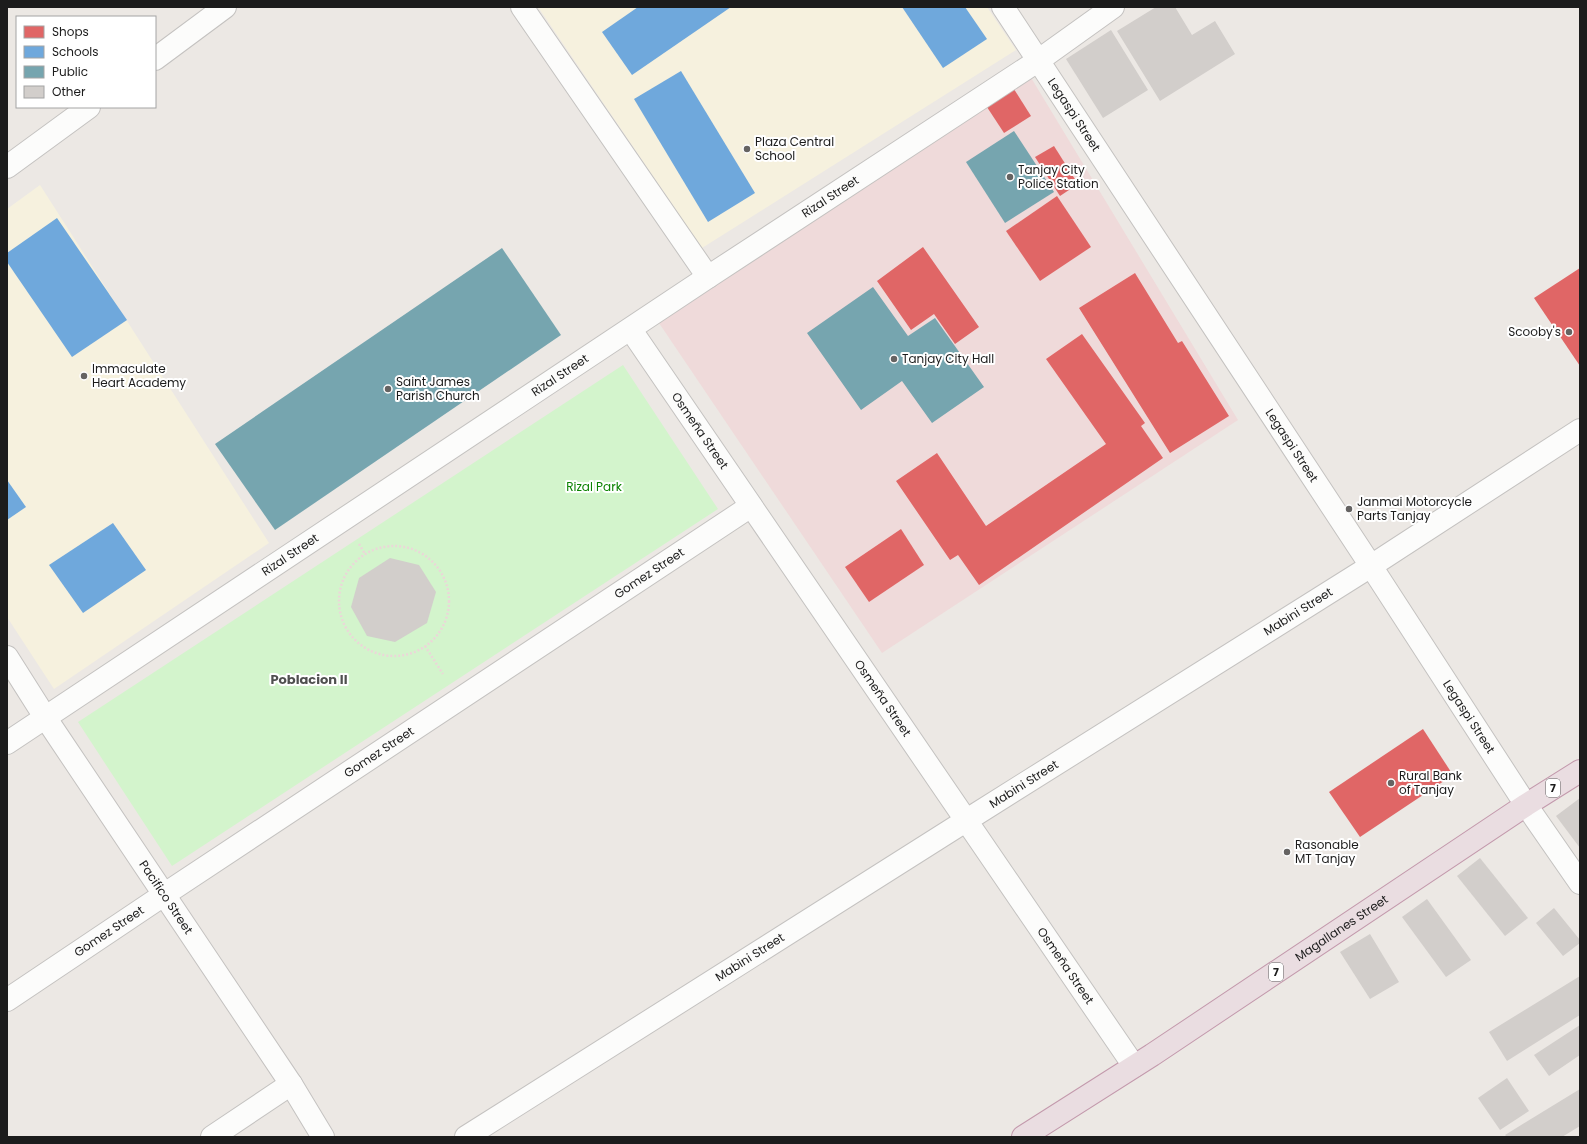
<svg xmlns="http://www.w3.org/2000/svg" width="1587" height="1144" font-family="Poppins,sans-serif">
<rect width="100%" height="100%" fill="#ece8e4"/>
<path fill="#efdada" d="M1030,76L1238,420L882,653L659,323Z"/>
<g fill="#f6f1de">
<path d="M538,7H987L1016,50L702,248Z"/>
<path d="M40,185L269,543L54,689L7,617V209Z"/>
</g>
<path fill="#d3f4cc" d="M623,365L718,509L172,866L78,722Z"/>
<g fill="#e06666">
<path d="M1012,86L1031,116L1004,133L985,104Z"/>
<path d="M1054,146L1078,184L1060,196L1035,157Z"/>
<path d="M1057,196L1091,247L1040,281L1006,231Z"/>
<path d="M923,247L979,327L955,344L934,314L911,330L877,281Z"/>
<path d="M1580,268V366L1534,298Z"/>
<path d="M1135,273L1178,343L1182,341L1229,416L1170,453L1079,308Z"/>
<path d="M1082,334L1145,423L1141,426L1163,458L979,585L958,555L950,560L896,481L937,453L986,526L1106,444L1046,359Z"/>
<path d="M901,529L924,565L869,602L845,567Z"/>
<path d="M1423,729L1453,775L1360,837L1329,792Z"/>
</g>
<g fill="#6fa8dc">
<path d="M638,7H731L632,75L602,32Z"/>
<path d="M902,7H965L987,39L943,68Z"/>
<path d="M681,71L755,193L708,222L634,99Z"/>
<path d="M57,218L127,320L72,357L7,262V253Z"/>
<path d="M7,480L26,507L7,520Z"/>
<path d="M113,523L146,570L83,613L49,565Z"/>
</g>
<g fill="#76a5af">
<path d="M1014,131L1054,192L1005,223L966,162Z"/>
<path d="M502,248L561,335L275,530L215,444Z"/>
<path d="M873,287L908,336L935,318L984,387L932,423L902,381L861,410L807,333Z"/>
</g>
<g fill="#d2cecb">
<path d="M1156,7H1175L1192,35L1215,21L1235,54L1160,101L1117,31Z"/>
<path d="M1111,30L1148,90L1103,118L1066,59Z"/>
<path d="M390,558L419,565L436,592L427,623L395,642L367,636L351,607L359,578Z"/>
<path d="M1580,798V848L1556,816Z"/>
<path d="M1480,858L1528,918L1505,936L1457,876Z"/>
<path d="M1427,899L1471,960L1446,977L1402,917Z"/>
<path d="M1554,908L1580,940V943L1563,956L1536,923Z"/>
<path d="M1370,934L1399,982L1370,999L1340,952Z"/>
<path d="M1580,976V1015L1507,1061L1489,1032Z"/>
<path d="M1580,1025V1055L1549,1076L1534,1055Z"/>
<path d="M1507,1078L1529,1111L1500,1130L1478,1098Z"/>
<path d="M1580,1089V1126L1562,1137H1507L1505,1135Z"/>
</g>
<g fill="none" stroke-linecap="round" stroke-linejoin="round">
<g stroke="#c4c2c0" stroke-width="24">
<g id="minor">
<path d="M522,7L708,277"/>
<path id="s1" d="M1003,7L1371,566L1526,805L1580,883"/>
<path d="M155,59L225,7"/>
<path d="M7,167L89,107"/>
<path id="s2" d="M631,330L1134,1066"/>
<path id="s3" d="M7,657L45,717L291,1084L323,1137"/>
<path id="s4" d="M7,743L708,277L1039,60L1113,7"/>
<path id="s5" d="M7,1000L165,894L751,506"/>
<path d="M212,1137L291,1084"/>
<path id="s6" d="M466,1137L978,813L1371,566L1580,430"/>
</g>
</g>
<g stroke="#c399ac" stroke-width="24">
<g id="highway">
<path id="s7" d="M1023,1137L1152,1055L1526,805L1580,771"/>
</g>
</g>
<g stroke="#ebd7d8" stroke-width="2.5" stroke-dasharray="2 2" stroke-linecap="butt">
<path d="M359,544L365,554"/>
<circle cx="394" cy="601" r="55"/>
<path d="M425,646L443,674"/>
</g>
<use href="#minor" stroke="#fcfcfb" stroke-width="22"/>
<use href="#highway" stroke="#eadde1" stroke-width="22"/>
</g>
<g fill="#656362" stroke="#fff" stroke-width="1.5">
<circle cx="747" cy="149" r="4"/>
<circle cx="1010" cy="177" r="4"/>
<circle cx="1569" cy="332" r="4"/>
<circle cx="894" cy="359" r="4"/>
<circle cx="84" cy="376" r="4"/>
<circle cx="388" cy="389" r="4"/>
<circle cx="1349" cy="509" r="4"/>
<circle cx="1391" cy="783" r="4"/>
<circle cx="1287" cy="852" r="4"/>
</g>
<g text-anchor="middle" stroke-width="4" stroke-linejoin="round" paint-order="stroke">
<g fill="#fff" stroke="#606060" stroke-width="1">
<rect x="1546" y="779" width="14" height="18" rx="3"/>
<rect x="1269" y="963" width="14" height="18" rx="3"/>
</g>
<g font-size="11" font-weight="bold" fill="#1c1c1c">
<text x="1553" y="792">7</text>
<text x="1276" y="976">7</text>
</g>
<g font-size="12" fill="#1c1c1c" stroke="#fff">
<text dy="4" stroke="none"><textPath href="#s1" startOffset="129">Legaspi Street</textPath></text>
<text dy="4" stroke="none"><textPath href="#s4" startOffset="988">Rizal Street</textPath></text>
<text dy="4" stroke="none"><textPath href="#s4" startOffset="664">Rizal Street</textPath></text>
<text dy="4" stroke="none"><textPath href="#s2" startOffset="122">Osmeña Street</textPath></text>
<text dy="4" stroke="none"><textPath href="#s1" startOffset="525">Legaspi Street</textPath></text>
<text dy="4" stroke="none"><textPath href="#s4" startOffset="340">Rizal Street</textPath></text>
<text dy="4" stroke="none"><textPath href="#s5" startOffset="771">Gomez Street</textPath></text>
<text dy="4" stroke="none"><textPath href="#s6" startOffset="984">Mabini Street</textPath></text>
<text dy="4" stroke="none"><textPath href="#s2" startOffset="446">Osmeña Street</textPath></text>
<text dy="4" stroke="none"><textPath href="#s1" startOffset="849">Legaspi Street</textPath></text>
<text dy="4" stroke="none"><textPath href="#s5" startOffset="447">Gomez Street</textPath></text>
<text dy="4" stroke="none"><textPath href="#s6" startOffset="660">Mabini Street</textPath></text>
<text dy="4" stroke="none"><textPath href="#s3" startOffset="288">Pacifico Street</textPath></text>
<text dy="4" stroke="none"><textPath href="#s7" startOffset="381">Magallanes Street</textPath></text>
<text dy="4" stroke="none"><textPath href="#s5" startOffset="123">Gomez Street</textPath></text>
<text dy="4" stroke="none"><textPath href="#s6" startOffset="336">Mabini Street</textPath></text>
<text dy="4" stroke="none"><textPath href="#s2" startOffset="770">Osmeña Street</textPath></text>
</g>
<g font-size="12" fill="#1c1c1c" stroke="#fff" text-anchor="start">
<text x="755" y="146">Plaza Central<tspan x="755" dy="14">School</tspan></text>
<text x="1018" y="174">Tanjay City<tspan x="1018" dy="14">Police Station</tspan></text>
<text x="1561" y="336" text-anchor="end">Scooby's</text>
<text x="902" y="363">Tanjay City Hall</text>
<text x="92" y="373">Immaculate<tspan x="92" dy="14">Heart Academy</tspan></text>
<text x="396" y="386">Saint James<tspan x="396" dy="14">Parish Church</tspan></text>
<text x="1357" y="506">Janmai Motorcycle<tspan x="1357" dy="14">Parts Tanjay</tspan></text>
<text x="1399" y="780">Rural Bank<tspan x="1399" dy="14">of Tanjay</tspan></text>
<text x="1295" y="849">Rasonable<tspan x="1295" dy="14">MT Tanjay</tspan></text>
</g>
<g font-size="12" fill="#0c8302" stroke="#fff">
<text x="594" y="491">Rizal Park</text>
</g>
<g font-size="13" font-weight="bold" fill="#4f4f4f" stroke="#fff">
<text x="309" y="684">Poblacion II</text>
</g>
</g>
<rect width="1587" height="1144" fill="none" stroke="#1c1c1c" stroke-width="16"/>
<rect x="16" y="16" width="140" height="92" fill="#ffffff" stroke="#a4a4a4"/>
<rect x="24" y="26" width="20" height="12" fill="#e06666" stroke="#a4a4a4"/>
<text x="52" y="36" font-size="12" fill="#1c1c1c">Shops</text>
<rect x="24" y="46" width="20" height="12" fill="#6fa8dc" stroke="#a4a4a4"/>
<text x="52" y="56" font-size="12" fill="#1c1c1c">Schools</text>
<rect x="24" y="66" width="20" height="12" fill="#76a5af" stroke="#a4a4a4"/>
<text x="52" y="76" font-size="12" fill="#1c1c1c">Public</text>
<rect x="24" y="86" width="20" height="12" fill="#d2cecb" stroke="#a4a4a4"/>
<text x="52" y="96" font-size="12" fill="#1c1c1c">Other</text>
</svg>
